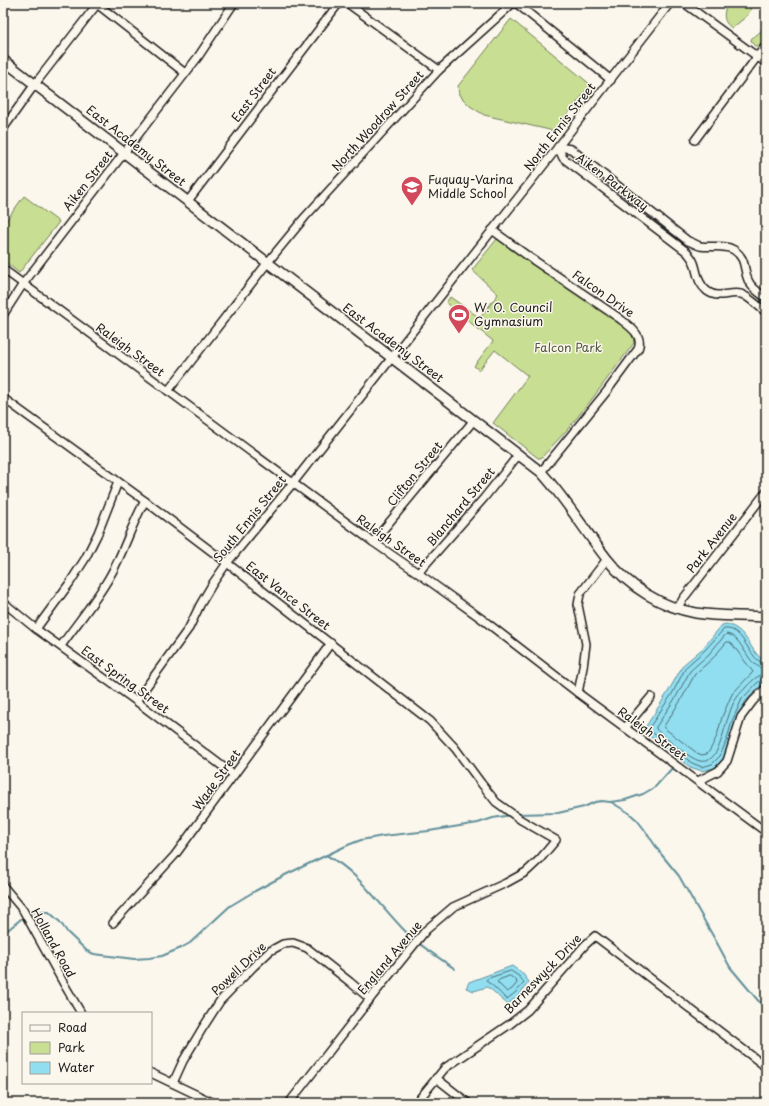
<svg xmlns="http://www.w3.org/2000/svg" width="769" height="1106" font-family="'Playpen Sans',sans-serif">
<rect width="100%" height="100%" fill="#fbf7ec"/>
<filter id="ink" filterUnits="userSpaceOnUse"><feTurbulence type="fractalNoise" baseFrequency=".025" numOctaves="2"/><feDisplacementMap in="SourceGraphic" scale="8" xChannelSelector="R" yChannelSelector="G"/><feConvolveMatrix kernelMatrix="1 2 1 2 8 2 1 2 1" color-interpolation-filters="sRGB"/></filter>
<g filter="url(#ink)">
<g fill="#c8de93" stroke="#727d58">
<path d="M728,3H745L751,9L747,16L732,28C722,22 723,12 728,3Z"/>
<path d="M766,17V39L761,46H755L752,43L751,39C754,36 757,35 760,32C763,29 764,23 765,18Z"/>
<path d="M511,19L591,85L554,131L484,115L470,106L459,95L458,86Z"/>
<path d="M24,196L59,222L19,273L3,260V225Z"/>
<path d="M497,239L616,321C624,327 634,332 634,343L592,399L567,430L541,458H538L493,423L528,376L495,350L479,370L474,366L493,341L446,303L450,297L480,318L498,294L472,270Z"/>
</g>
<g fill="#91def0" stroke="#62909b">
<path d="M726,624C750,630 749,654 766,661V682L759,687L745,702L736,722L731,741L723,759L714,768L702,771L690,767L643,731L668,692L683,665L703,648L722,625Z"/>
<path d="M512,966L523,974L529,982L519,995L508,1004C499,999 496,992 487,987L474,991L466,988L469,982Z"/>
</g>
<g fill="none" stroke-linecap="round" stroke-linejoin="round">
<g stroke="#4b6a71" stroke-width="1">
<path d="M727,642H729L732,644L753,672L732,694L722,717L717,736L710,750L707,754L702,755L697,753L664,728V726L681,700L695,674L713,658Z"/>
<path d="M766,664C748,662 745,626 724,629L705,650L686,667L672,694L649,728V730L692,763L702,767L712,764L720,756L727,739L732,721L742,699L757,683L763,679H766"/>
<path d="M766,669C746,668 744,636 726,634L709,654L690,671L676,697L656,727V729C664,737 690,759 700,761C719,765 723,730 728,718C730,711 733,702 738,696C740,693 744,690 746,687C752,681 758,674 766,674"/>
<path d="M511,971L520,977L524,983L516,992L507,999C502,996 499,991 494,987C492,984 488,983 486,981L487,979Z"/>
<path d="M510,976L516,980L517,983L512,989L507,992L497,982L499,980Z"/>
</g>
<g stroke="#62909b" stroke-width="2">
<path d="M611,802L629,813L637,820L644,829L661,854L679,876L717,943L730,967L766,1010"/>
<path d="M517,814L558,813L584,807L595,802L602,801L610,802L625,800L643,794L655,787L674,766"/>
<path d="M326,855C359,872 380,906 406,932C420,946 438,957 455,969"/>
<path d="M31,912H49L60,922L68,933L87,951L94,954L134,959L149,958L162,956L181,948L190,943L230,906L255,891L285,875L348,845L361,840L383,836L429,831L478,823L493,818L511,815"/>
<path d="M3,934L21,919"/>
</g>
<g stroke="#1c1c1c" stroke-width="10">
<g id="minor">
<path d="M347,3L439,70"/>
<path d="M516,3L611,80"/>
<path d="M684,3L766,63"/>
<path d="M97,4L185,73"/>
<path d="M3,129L35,84L98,3"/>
<path d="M695,140L766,45"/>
<path d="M558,147L563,158L687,252C690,256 694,260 695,266C698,276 698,283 707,291C719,300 729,291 741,294C748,296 759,307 766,312"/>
<path d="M558,147L571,149L688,241C692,242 696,245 700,246C710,248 724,244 734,250C747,259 743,269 748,280C751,288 760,293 766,298"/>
<path d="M188,201L339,3"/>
<path d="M492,230L532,259L619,318C629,326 644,335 638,349L607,391L541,472"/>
<path d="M3,269L373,542L418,573L482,619L578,693L766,832"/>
<path d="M3,315L23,284L198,57L234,3"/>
<path d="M168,391L268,262L305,217L439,70L513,3"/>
<path d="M3,398L145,501L227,563L430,721L455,748L481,783L496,802L521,820L556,840L540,859L526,872L506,883L453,907L426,930L370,999L289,1103"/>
<path d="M373,542L474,420"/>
<path d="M418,573L484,498L519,454"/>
<path d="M3,602L36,629L136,701L234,775"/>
<path d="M677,609L683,599L766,492"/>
<path d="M36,629L69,584L85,559L98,533L118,482"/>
<path d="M61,646C77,623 96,601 110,576C124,552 131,525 145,501"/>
<path d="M578,693L583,667L586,644L578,605L580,594L607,559"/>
<path d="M136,701L189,628L200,605L213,583L227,563L293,483L558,147L670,3"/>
<path d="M625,728L651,697"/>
<path d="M698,781L718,771L727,761L741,717L753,701L766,688"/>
<path d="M3,886L23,910L64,984L81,1013"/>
<path d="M113,923L175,855L331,643"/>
<path d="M151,1073L214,1103"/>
<path d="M436,1078L468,1103"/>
<path d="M173,1083L183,1061L202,1029L220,1001L253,967L270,951L283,944L293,943L307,948L350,982L370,999"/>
<path d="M416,1103L445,1068L510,1024L528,1010L585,945L595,936L761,1063L766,1068"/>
</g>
</g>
<g stroke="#1c1c1c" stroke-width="12">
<path id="tertiary" d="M3,60L541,472C566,499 584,530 607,559C629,587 661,607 696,613C719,617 743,615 766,617"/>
</g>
<use href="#minor" stroke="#fbf7ec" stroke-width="7"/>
<use href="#tertiary" stroke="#fbf7ec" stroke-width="9"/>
</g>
</g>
<defs>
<g id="school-pin" transform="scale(1.15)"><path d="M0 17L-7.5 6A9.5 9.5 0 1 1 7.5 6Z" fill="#d1495b" stroke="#fbf7ec"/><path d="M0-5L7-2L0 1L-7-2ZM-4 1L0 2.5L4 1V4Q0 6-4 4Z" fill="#fff"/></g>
<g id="stadium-pin" transform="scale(1.15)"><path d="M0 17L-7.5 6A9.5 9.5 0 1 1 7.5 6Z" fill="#d1495b" stroke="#fbf7ec"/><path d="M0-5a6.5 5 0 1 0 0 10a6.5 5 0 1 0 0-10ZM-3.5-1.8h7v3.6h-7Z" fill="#fff"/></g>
</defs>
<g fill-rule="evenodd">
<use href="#school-pin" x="412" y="187"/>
<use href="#stadium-pin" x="459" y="315"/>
</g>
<g text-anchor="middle" stroke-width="3" stroke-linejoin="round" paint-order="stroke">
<g font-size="12" fill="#1c1c1c" stroke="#fbf7ec">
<text transform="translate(254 95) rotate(-53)" y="4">East Street</text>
<text transform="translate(378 121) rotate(-48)" y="4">North Woodrow Street</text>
<text transform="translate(560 127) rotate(-52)" y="4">North Ennis Street</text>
<text transform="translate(136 146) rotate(38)" y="4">East Academy Street</text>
<text transform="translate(88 181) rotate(-52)" y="4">Aiken Street</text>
<text transform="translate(612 182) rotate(37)" y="4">Aiken Parkway</text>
<text transform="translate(603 294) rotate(35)" y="4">Falcon Drive</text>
<text transform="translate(393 343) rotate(37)" y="4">East Academy Street</text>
<text transform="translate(130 350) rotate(36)" y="4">Raleigh Street</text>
<text transform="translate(415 474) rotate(-51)" y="4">Clifton Street</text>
<text transform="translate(461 507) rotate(-50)" y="4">Blanchard Street</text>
<text transform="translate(250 519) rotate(-51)" y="4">South Ennis Street</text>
<text transform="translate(391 541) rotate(35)" y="4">Raleigh Street</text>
<text transform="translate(712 543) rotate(-52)" y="4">Park Avenue</text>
<text transform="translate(288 596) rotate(38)" y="4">East Vance Street</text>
<text transform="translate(125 680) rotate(36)" y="4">East Spring Street</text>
<text transform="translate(652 734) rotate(36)" y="4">Raleigh Street</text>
<text transform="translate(217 780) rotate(-54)" y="4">Wade Street</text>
<text transform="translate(53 943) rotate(61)" y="4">Holland Road</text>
<text transform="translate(390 958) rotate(-50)" y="4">England Avenue</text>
<text transform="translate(239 969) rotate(-44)" y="4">Powell Drive</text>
<text transform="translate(543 974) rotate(-46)" y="4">Barneswyck Drive</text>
</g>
<g font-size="12" fill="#1c1c1c" stroke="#fbf7ec" text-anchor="start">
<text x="428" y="184">Fuquay-Varina<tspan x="428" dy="14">Middle School</tspan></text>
<text x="474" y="312">W. O. Council<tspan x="474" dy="14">Gymnasium</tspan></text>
</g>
<g font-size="12" fill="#505640" stroke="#fbf7ec">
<text x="568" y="352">Falcon Park</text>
</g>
</g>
<rect width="769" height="1106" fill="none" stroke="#fbf7ec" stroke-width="16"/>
<rect x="8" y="8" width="753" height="1090" fill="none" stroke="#1c1c1c" stroke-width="1.5" filter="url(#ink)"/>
<rect x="22" y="1012" width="130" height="72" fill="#fbf7ec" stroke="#a29f99"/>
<rect x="30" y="1025" width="20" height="6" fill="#fbf7ec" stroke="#a29f99"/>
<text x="58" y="1032" font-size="12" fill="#1c1c1c">Road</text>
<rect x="30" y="1042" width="20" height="12" fill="#c8de93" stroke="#a29f99"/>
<text x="58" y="1052" font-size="12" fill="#1c1c1c">Park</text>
<rect x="30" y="1062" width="20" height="12" fill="#91def0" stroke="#a29f99"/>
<text x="58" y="1072" font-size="12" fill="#1c1c1c">Water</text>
</svg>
